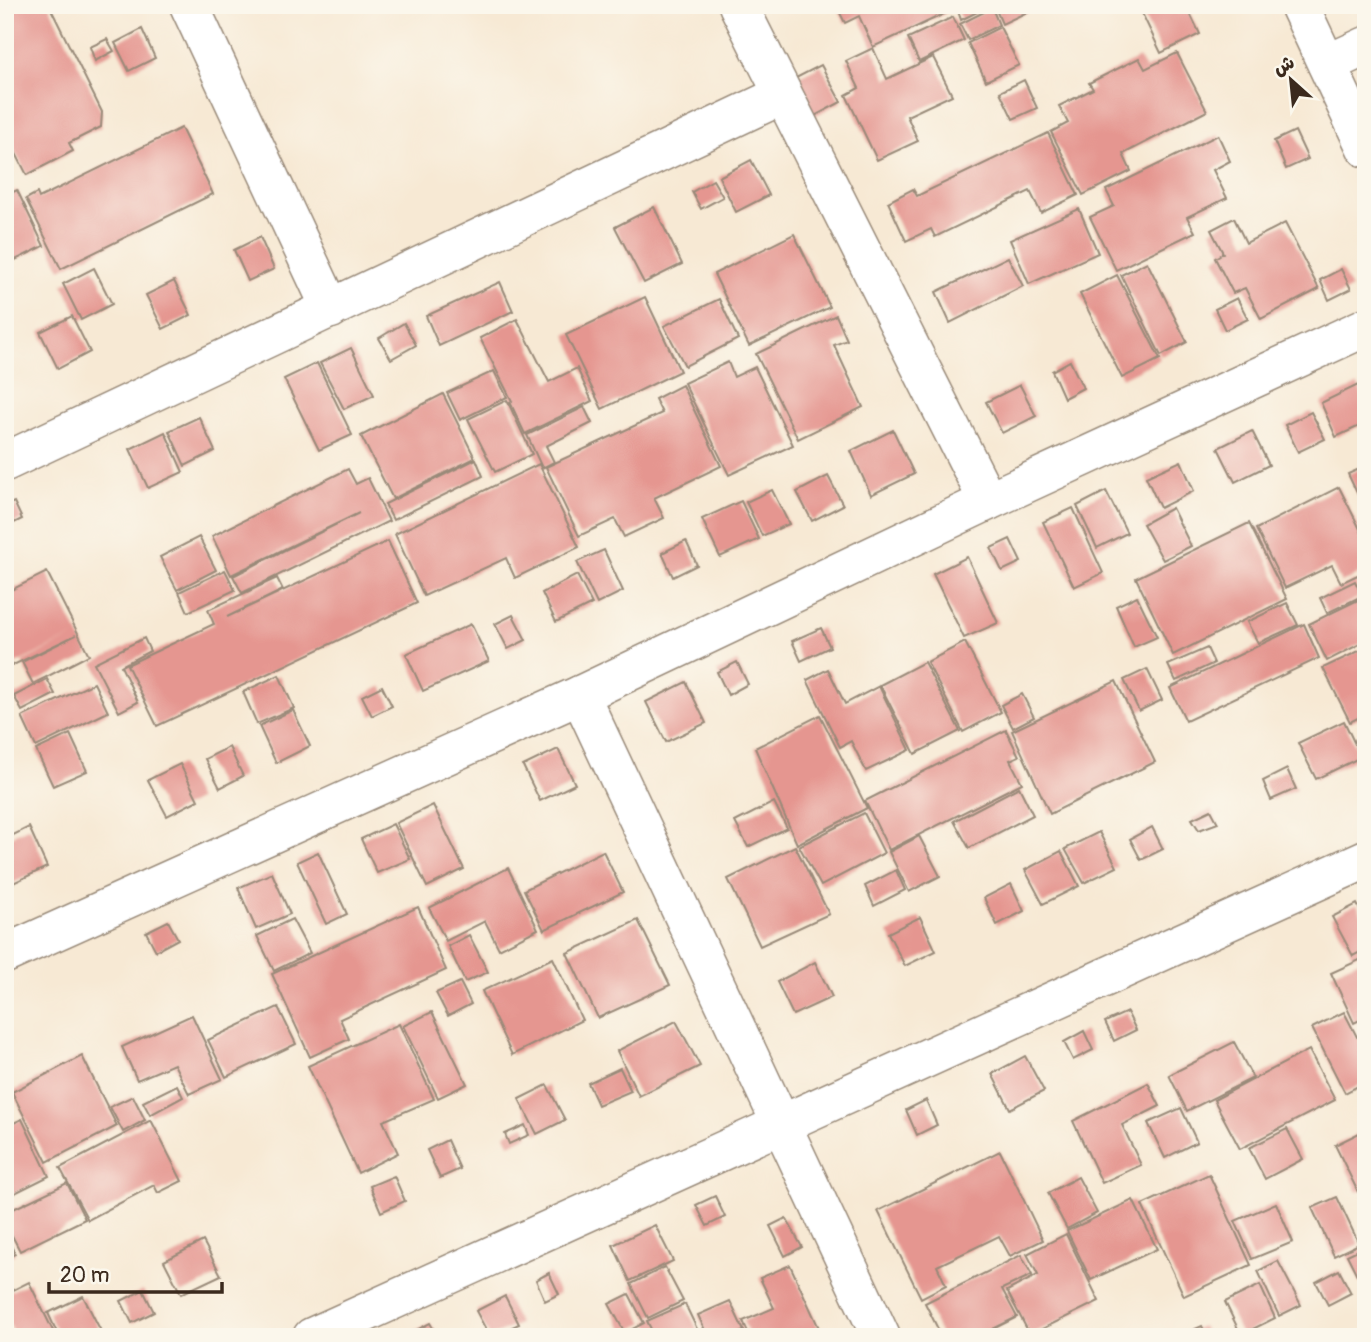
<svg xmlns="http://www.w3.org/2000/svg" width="1371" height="1342" font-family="Pangolin,'Playpen Sans Arabic',sans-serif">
<rect width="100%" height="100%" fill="#fbf7ec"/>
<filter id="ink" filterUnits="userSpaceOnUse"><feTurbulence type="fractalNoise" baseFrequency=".0143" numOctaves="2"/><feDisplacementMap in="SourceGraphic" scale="14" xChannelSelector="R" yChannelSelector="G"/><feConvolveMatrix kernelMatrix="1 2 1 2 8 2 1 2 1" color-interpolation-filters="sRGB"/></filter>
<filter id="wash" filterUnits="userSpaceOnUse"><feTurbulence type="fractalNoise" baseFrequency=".00686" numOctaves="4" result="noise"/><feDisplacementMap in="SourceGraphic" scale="28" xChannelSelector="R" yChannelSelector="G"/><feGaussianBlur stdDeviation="1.57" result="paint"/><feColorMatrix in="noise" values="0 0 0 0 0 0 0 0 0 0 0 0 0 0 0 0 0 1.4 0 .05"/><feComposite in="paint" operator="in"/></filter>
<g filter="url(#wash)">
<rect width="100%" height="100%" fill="#f7e9d4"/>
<g id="blocks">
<g fill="#e59690">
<path d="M17,5H49L102,112L101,127L69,143L73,151L27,175L5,132V11Z"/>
<path d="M836,5H986L987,7L961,20L957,8L873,47L859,16L845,23Z"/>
<path d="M994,5H1042L1002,24Z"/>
<path d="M1138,5H1186L1200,34L1161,53Z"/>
<path d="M992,8L999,25L968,40L960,24Z"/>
<path d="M953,17L964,40L919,62L908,38Z"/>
<path d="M1000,27L1019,65L986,81L968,43Z"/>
<path d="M142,29L155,58L129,71L115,43Z"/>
<path d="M107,39L114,51L95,61L90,47Z"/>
<path d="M873,48L887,79L933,57L952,95L907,116L918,141L877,160L846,95L859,88L846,61Z"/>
<path d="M1177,53L1207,111L1123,154L1131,171L1083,195L1051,132L1068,123L1059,106L1093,89L1089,83L1139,58L1145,69Z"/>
<path d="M821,65L841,102L811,118L792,80Z"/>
<path d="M1024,80L1037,108L1013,119L1000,92Z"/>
<path d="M181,128L213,194L61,269L26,199L37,193L39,198Z"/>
<path d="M1295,131L1308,159L1286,169L1274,141Z"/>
<path d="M1048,133L1078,195L1041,213L1030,191L935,237L931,229L906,241L888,202L913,189L917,196Z"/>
<path d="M1218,135L1230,161L1213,170L1227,198L1187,217L1195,232L1116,270L1090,217L1114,206L1106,190Z"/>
<path d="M751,160L769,195L736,212L719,177Z"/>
<path d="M713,180L723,197L701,209L692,192Z"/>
<path d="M17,190L44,246L5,265V196Z"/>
<path d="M654,207L682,264L644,283L615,227Z"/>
<path d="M1079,209L1098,253L1029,284L1010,240Z"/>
<path d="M1234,218L1246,243L1285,223L1319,289L1261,319L1245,288L1233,293L1215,258L1223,253L1211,230Z"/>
<path d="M794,234L830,307L749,346L714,274Z"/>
<path d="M260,237L274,269L248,281L234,250Z"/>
<path d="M1008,257L1023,286L950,323L936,292Z"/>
<path d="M1147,262L1187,342L1161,356L1121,275Z"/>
<path d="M94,268L112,304L81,320L63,284Z"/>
<path d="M1341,269L1351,289L1329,300L1320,280Z"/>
<path d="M1117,275L1160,359L1122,378L1080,294Z"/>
<path d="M174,281L191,315L163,329L146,295Z"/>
<path d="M500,282L513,311L439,346L426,316Z"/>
<path d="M645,297L680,371L602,409L566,335Z"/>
<path d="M1237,298L1248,319L1225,330L1215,309Z"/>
<path d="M719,299L738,339L685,366L664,326Z"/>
<path d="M836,315L847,340L834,345L863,407L798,439L756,354Z"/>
<path d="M72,316L90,352L58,369L40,332Z"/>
<path d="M517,319L549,382L577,368L592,401L525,434L510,402L512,401L480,338Z"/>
<path d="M404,323L416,345L391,359L379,338Z"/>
<path d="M351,348L374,395L344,409L320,363Z"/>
<path d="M1070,361L1083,388L1064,398L1052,371Z"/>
<path d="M728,362L734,377L755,367L793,445L729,475L684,383Z"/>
<path d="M317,363L352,435L319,450L284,379Z"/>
<path d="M494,371L507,397L460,420L447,393Z"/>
<path d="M682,385L721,466L654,498L664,518L624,537L615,519L579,536L546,467L662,413L655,399Z"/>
<path d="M1020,385L1036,416L1002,433L986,402Z"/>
<path d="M1358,385L1366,403V423L1336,437L1321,403Z"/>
<path d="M443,394L475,458L393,499L361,436Z"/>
<path d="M507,400L532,454L495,472L468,419Z"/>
<path d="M584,407L592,423L546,446L554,462L542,468L527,435Z"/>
<path d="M1311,412L1325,439L1298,452L1285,425Z"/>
<path d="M199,417L215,451L185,466L169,431Z"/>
<path d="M893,430L914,474L871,495L851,451Z"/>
<path d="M1252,431L1269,465L1235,482L1218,448Z"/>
<path d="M165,432L183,472L148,488L130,449Z"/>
<path d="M476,459L483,476L393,520L385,504Z"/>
<path d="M1181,461L1194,491L1160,508L1146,477Z"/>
<path d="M539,464L579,547L515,578L506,558L424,596L395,534Z"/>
<path d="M1366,466V512L1348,474Z"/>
<path d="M348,469L356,484L368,478L389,521L242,593L233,576L359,513L231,575L212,536Z"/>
<path d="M828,476L843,505L812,521L797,492Z"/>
<path d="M1339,487L1366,541V571L1341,583L1332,565L1285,588L1256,529Z"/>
<path d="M772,490L789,524L762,536L746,502Z"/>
<path d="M1106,491L1127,533L1097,548L1077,506Z"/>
<path d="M741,501L759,539L720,557L702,519Z"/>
<path d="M14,502L22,519L8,526L5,506Z"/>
<path d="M1073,508L1103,573L1074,587L1043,522Z"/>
<path d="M1172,508L1191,546L1163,560L1143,524Z"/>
<path d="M1249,523L1287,599L1173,655L1136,578Z"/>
<path d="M199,537L216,570L177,590L160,557Z"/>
<path d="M1010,539L1021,562L1002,571L991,548Z"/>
<path d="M388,541L417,603L157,726L127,665L214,624L208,610L277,578L283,590L227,617Z"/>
<path d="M686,541L697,565L673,577L662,553Z"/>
<path d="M604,550L623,591L597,604L577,562Z"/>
<path d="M967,557L998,623L964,638L933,574Z"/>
<path d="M225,570L235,590L188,612L179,592Z"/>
<path d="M47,572L89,655L33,684L22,662L76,635L5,669V593Z"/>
<path d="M577,575L592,604L556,622L542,593Z"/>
<path d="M1355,581L1362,596L1327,613L1320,598Z"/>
<path d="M1137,596L1157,637L1134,647L1116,606Z"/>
<path d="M1366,596V641L1327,661L1309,624Z"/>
<path d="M1287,603L1298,625L1258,643L1247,622Z"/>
<path d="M513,615L526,640L508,649L495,624Z"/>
<path d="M471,624L489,661L423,691L406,654Z"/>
<path d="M1304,624L1319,658L1186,721L1170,688Z"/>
<path d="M821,628L830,647L801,661L792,641Z"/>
<path d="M144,638L150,651L121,666L138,702L119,712L94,663Z"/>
<path d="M965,642L1001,712L963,732L927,662Z"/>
<path d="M1207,648L1214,663L1176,681L1168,665Z"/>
<path d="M1361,650L1366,660V714L1350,722L1323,668Z"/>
<path d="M737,662L748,684L728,695L717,672Z"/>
<path d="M924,662L960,731L915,754L880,685Z"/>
<path d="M828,669L845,704L879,686L910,750L866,771L851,741L840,747L807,680Z"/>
<path d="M1147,669L1162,700L1139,711L1124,680Z"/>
<path d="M279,675L294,708L257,724L243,692Z"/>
<path d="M47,679L55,694L22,711L14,696Z"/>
<path d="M1116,681L1155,762L1050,814L1012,731Z"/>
<path d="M686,682L706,723L666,742L646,702Z"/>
<path d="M94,683L108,712L36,747L22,717Z"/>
<path d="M382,686L392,706L372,716L362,696Z"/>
<path d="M1022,694L1034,717L1013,728L1001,705Z"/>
<path d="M293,710L310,746L276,763L259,726Z"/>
<path d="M820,715L867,808L797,844L755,748Z"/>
<path d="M1344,721L1361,757L1316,779L1298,743Z"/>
<path d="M1006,730L1019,756L1010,760L1022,783L889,850L865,801Z"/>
<path d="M70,734L87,771L53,786L36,750Z"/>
<path d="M229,747L243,776L220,788L205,759Z"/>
<path d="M558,749L575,784L540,801L523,766Z"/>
<path d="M180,764L198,800L167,816L148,780Z"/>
<path d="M1287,769L1296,789L1271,800L1263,781Z"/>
<path d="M1019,787L1033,815L969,848L954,821Z"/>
<path d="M774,802L787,828L748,847L735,822Z"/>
<path d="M433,805L464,869L427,887L396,823Z"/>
<path d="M1211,810L1218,823L1199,830L1192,819Z"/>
<path d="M864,813L884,853L821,886L799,846Z"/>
<path d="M393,824L410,859L377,873L361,839Z"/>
<path d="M29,827L47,867L9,885L5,878V839Z"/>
<path d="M1152,827L1163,849L1141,860L1130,839Z"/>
<path d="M1099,832L1117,867L1084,883L1065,849Z"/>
<path d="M919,836L940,876L909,892L889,852Z"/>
<path d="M795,846L829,914L760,946L728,879Z"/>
<path d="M603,851L623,892L544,930L524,890Z"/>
<path d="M1061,851L1079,886L1043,904L1025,870Z"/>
<path d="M318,852L347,914L326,924L297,862Z"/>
<path d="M508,868L538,929L499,949L485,921L446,941L429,908Z"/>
<path d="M896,870L905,890L874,906L865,886Z"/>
<path d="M272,873L290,914L256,929L238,888Z"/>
<path d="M1011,884L1024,911L997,925L984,898Z"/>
<path d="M1357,904L1366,922V949L1353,956L1332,917Z"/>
<path d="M418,907L446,970L340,1019L349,1039L310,1057L272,974Z"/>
<path d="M920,917L936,951L905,966L888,933Z"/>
<path d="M292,919L310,953L274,971L257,936Z"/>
<path d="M638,920L670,985L598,1018L567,953Z"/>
<path d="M168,921L178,939L156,951L146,932Z"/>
<path d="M469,935L488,972L465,982L448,946Z"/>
<path d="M1366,957V1017L1354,1023L1331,973Z"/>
<path d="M553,958L582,1020L512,1055L482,991Z"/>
<path d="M815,962L832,997L793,1015L777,982Z"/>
<path d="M460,982L471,1004L448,1016L436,993Z"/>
<path d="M278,1007L296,1044L226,1077L208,1040Z"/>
<path d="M432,1012L467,1084L438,1098L403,1026Z"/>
<path d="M1127,1012L1136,1030L1114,1041L1105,1022Z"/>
<path d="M1344,1012L1357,1037L1366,1033V1082L1345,1093L1312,1028Z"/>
<path d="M192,1015L222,1079L189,1094L174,1064L137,1080L122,1047Z"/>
<path d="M676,1021L700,1066L639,1096L617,1051Z"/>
<path d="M399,1024L434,1099L383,1121L398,1153L358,1173L308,1066Z"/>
<path d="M1084,1031L1093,1050L1073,1060L1064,1042Z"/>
<path d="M1234,1042L1253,1078L1187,1111L1169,1075Z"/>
<path d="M1309,1050L1335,1100L1240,1149L1214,1100Z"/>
<path d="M82,1056L117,1126L47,1162L12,1092Z"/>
<path d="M1025,1056L1044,1091L1010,1109L992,1074Z"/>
<path d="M620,1068L631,1091L598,1105L588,1083Z"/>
<path d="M1148,1083L1160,1106L1122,1125L1141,1165L1102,1183L1073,1121Z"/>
<path d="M177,1085L183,1097L150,1115L143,1102Z"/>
<path d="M547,1085L565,1120L537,1134L519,1099Z"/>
<path d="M133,1096L145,1120L123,1132L110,1107Z"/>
<path d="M926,1100L937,1125L917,1135L906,1110Z"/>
<path d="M1181,1108L1197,1142L1165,1158L1148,1123Z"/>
<path d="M22,1119L49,1176L5,1198V1127Z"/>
<path d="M151,1120L182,1181L158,1193L154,1185L88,1220L60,1168Z"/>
<path d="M525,1125L529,1135L509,1144L505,1134Z"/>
<path d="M1287,1129L1303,1159L1265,1179L1249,1148Z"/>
<path d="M1359,1133L1366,1147V1189L1358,1192L1335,1145Z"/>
<path d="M447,1140L460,1169L440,1178L427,1150Z"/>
<path d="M1000,1151L1043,1240L1010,1256L999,1236L937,1266L946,1285L921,1298L878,1211Z"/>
<path d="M1209,1174L1251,1265L1184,1296L1142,1205Z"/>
<path d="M394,1176L405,1201L381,1212L370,1186Z"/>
<path d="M1078,1177L1097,1213L1067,1229L1048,1193Z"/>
<path d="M67,1183L85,1219L20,1251L5,1222V1213Z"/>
<path d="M715,1196L725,1217L707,1226L696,1205Z"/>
<path d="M1337,1197L1359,1244L1334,1256L1312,1208Z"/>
<path d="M1133,1200L1157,1249L1091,1280L1067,1231Z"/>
<path d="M1276,1203L1293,1242L1252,1259L1235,1221Z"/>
<path d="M786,1218L802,1247L785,1256L770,1226Z"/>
<path d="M655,1225L673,1261L630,1281L613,1245Z"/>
<path d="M5,1233L15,1254L5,1259Z"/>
<path d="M1066,1234L1099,1301L1030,1335L1007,1291L1038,1275L1027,1254Z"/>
<path d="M203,1241L221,1275L181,1294L164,1261Z"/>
<path d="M1366,1246V1281L1361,1283L1347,1255Z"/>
<path d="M1021,1255L1032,1275L1002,1289L1017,1317L977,1337H942L925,1303Z"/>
<path d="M1278,1261L1301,1305L1279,1316L1258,1271Z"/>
<path d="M790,1265L819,1328L800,1337H750L743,1321L774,1308L760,1278Z"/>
<path d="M665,1267L683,1301L648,1318L631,1284Z"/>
<path d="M1339,1270L1351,1293L1328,1305L1316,1282Z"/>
<path d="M549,1273L559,1294L545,1301L536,1280Z"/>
<path d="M29,1282L56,1337H16L5,1316V1294Z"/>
<path d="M1260,1285L1275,1318L1241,1335L1225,1302Z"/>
<path d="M143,1290L154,1312L132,1323L121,1301Z"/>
<path d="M629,1294L644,1323L625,1333L609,1304Z"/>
<path d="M83,1296L103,1335L59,1337L48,1313Z"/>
<path d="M505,1296L519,1324L490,1337L476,1311Z"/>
<path d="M730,1301L744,1331L731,1337H708L698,1315Z"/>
<path d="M685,1304L700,1335L655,1337L647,1321Z"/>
<path d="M430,1323L438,1337H403Z"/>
<path d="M1202,1326L1207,1337H1177Z"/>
</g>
</g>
</g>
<g filter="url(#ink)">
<use href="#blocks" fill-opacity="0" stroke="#998a79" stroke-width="2"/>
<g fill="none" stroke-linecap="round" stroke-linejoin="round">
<g stroke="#998a79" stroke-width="41">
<g id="minor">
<path d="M189,5L331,309"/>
<path d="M738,5L988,501"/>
<path d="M1327,64L1366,46"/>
<path d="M5,462L782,95"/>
<path d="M580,695L881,1337"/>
<path d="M5,954L580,695L988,501L1366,327"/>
<path d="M312,1337L1366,859"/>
</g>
</g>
<g stroke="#998a79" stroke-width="41">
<path id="tertiary" d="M1299,5L1366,148"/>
</g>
<use href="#minor" stroke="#fff" stroke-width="38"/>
<use href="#tertiary" stroke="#fff" stroke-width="38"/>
</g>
</g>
<rect width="1371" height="1342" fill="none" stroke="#fbf7ec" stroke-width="28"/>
<g transform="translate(1291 80) rotate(333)" stroke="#fbf7ec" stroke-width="5" paint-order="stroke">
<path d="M0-5L12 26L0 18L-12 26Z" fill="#3b2a1e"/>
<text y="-10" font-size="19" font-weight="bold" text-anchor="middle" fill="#3b2a1e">ش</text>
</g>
<path d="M49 1282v10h173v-10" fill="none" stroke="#3b2a1e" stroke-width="3.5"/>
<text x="60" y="1282" font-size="21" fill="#3b2a1e" stroke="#fbf7ec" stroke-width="5" paint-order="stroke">20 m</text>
</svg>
